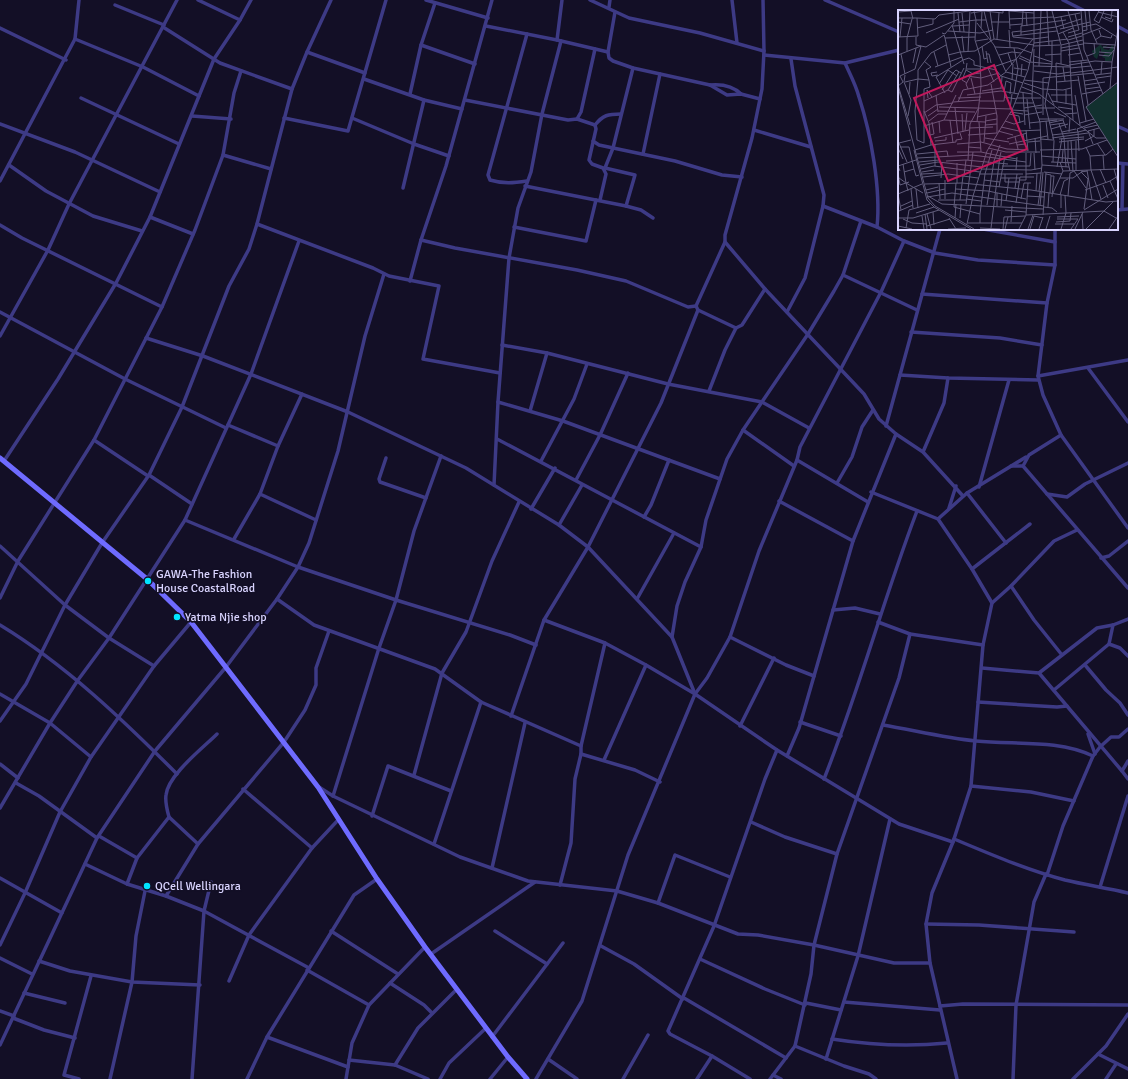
<svg xmlns="http://www.w3.org/2000/svg" width="1128" height="1079" font-family="Signika,sans-serif">
<rect width="100%" height="100%" fill="#130f26"/>
<g fill="none" stroke-linecap="round" stroke-linejoin="round">
<g stroke="#3d3a85" stroke-width="3.5">
<path d="M198,0L240,20"/>
<path d="M426,0L488,18"/>
<path d="M590,0L629,18L700,33L764,51"/>
<path d="M732,0L737,43"/>
<path d="M825,0L899,32"/>
<path d="M1063,0L1085,11"/>
<path d="M115,5L164,25"/>
<path d="M609,7L610,0"/>
<path d="M615,12L608,52L609,58L613,61L633,68L710,85L727,95L741,94L760,99"/>
<path d="M486,26L557,40L608,52"/>
<path d="M1117,26L1128,32"/>
<path d="M163,27L220,63L292,89"/>
<path d="M0,28L66,60"/>
<path d="M75,39L143,67L199,96"/>
<path d="M557,40L562,0"/>
<path d="M421,45L475,64"/>
<path d="M307,52L365,73"/>
<path d="M764,55L845,63L899,50"/>
<path d="M845,63C850,74 856,85 859,97C871,134 881,189 877,227"/>
<path d="M364,79L424,100L462,109"/>
<path d="M710,85C721,84 733,86 741,94"/>
<path d="M410,94L421,45L435,3"/>
<path d="M81,98L179,144"/>
<path d="M465,100L568,120L577,119L595,125"/>
<path d="M192,116L231,119"/>
<path d="M284,118L348,131L386,0"/>
<path d="M352,118L414,144L449,156"/>
<path d="M577,119L581,112L595,49"/>
<path d="M0,124L75,152L160,192"/>
<path d="M1117,126L1128,131"/>
<path d="M754,130L811,147"/>
<path d="M593,141L599,145L675,161L722,175L742,177"/>
<path d="M643,154L660,74"/>
<path d="M223,155L271,169"/>
<path d="M1117,163L1128,164"/>
<path d="M9,165L46,191L93,216L142,231"/>
<path d="M605,168L613,148L633,68"/>
<path d="M605,168L635,175L626,206"/>
<path d="M0,181L75,39L79,0"/>
<path d="M527,181C514,183 503,184 490,180L488,175L527,34"/>
<path d="M525,186L626,206L641,210L653,218"/>
<path d="M403,188L424,100"/>
<path d="M600,200L606,174L603,168L592,164L589,160L596,129L595,125C603,115 608,114 621,114"/>
<path d="M823,206L877,227L904,241L935,253L978,260L1055,265"/>
<path d="M1122,209L1123,164"/>
<path d="M1117,210L1128,209"/>
<path d="M150,217L193,234"/>
<path d="M257,224L373,268L389,276L439,286L423,359L500,373"/>
<path d="M0,225L22,238L162,307"/>
<path d="M514,227L586,241L596,200"/>
<path d="M983,229L1055,242"/>
<path d="M1055,229V265L1047,303L1038,376L1043,395L1061,435"/>
<path d="M421,240L455,248L577,270L626,281L688,307L696,306"/>
<path d="M725,242L765,289L864,394L879,419L896,434L923,452L963,496"/>
<path d="M843,275L917,310"/>
<path d="M410,281L421,240L446,166L492,0"/>
<path d="M922,294L1047,303"/>
<path d="M698,310L736,328"/>
<path d="M0,312L125,379L226,428"/>
<path d="M787,312L805,278L823,206L824,195L795,86L791,59"/>
<path d="M911,332L1000,338L1042,345"/>
<path d="M0,336L48,250L69,204L177,0"/>
<path d="M146,338L203,356L348,412L466,468L559,525L588,547L672,637L695,694"/>
<path d="M502,345L547,353L668,384L762,402L809,428"/>
<path d="M1088,368L1128,422"/>
<path d="M900,375L948,378L1038,380"/>
<path d="M1038,376L1128,360"/>
<path d="M709,391L725,350L736,328L742,325L765,289"/>
<path d="M498,402L563,421L720,479"/>
<path d="M530,411L547,353"/>
<path d="M228,425L278,446"/>
<path d="M886,426L940,229"/>
<path d="M743,430L794,466"/>
<path d="M497,439L701,547"/>
<path d="M94,440L148,476"/>
<path d="M923,452L944,403L948,378"/>
<path d="M386,458L379,479L380,482L426,498"/>
<path d="M797,460L868,502"/>
<path d="M4,461L58,379L116,283L150,217L214,59L240,20L251,0"/>
<path d="M541,461L574,399L587,364"/>
<path d="M1011,466H1023L1128,588"/>
<path d="M1023,466L1029,455L1061,435L1128,528"/>
<path d="M149,475L192,504"/>
<path d="M576,480L600,435L628,373"/>
<path d="M837,483L852,457L862,427L873,410"/>
<path d="M494,485L498,402L509,258L518,208L531,172L542,114L561,41"/>
<path d="M979,487L1009,380"/>
<path d="M871,492L938,519L972,569L992,603L983,645L971,786L953,842L932,893L926,924L930,963L957,1079"/>
<path d="M967,493L1006,543"/>
<path d="M260,494L316,520"/>
<path d="M1047,494L1067,497L1085,484L1128,463"/>
<path d="M779,501L853,541"/>
<path d="M949,508L956,486"/>
<path d="M531,509L555,468"/>
<path d="M644,517L651,505L669,460"/>
<path d="M938,519L967,493L1026,457"/>
<path d="M185,520L298,567L396,600L510,635L536,645"/>
<path d="M559,525L582,485"/>
<path d="M234,539L260,494L278,446L302,394"/>
<path d="M0,546L65,605L109,638L154,666"/>
<path d="M1101,558L1109,556L1128,541"/>
<path d="M972,569L1030,524"/>
<path d="M1011,586L1034,620L1062,655"/>
<path d="M0,598L18,561L94,440L162,307L195,230L223,155L234,93L241,71"/>
<path d="M277,599L314,625L435,669L481,702L581,746"/>
<path d="M637,599L674,533"/>
<path d="M992,603L1011,586L1054,541L1077,530"/>
<path d="M833,610L855,608L880,614"/>
<path d="M544,620L605,643L646,665L695,694L777,750L899,824L953,842"/>
<path d="M878,622L910,634L983,645"/>
<path d="M0,625C66,665 123,720 177,774"/>
<path d="M672,637L677,606L685,582L701,547L706,520L727,459L743,430L808,334L834,291L843,275L861,221"/>
<path d="M730,637L786,665L814,676"/>
<path d="M1109,644L1113,625"/>
<path d="M1085,665L1106,690L1120,703L1128,715"/>
<path d="M982,668L1039,673L1122,771"/>
<path d="M1039,673L1097,628L1113,625L1128,619"/>
<path d="M1054,690L1109,644L1120,648L1128,656"/>
<path d="M0,694L50,723L0,808"/>
<path d="M978,702L1057,707L1067,706"/>
<path d="M511,716L544,620L588,547L661,403L698,310L696,306L725,242V235L752,138L762,89L764,51L763,0"/>
<path d="M0,721L26,684L65,605L102,543L149,475L182,407L229,286L249,249L257,224L292,89L307,52L331,0"/>
<path d="M800,722L841,736"/>
<path d="M883,725C913,730 945,738 976,741C1014,745 1058,739 1093,756"/>
<path d="M740,726L774,658"/>
<path d="M1088,734L1095,754"/>
<path d="M581,754L635,770L660,782"/>
<path d="M787,756L799,728L853,541L896,434"/>
<path d="M91,757L50,723L78,680L109,638L185,520L251,374L299,241"/>
<path d="M604,760L646,665"/>
<path d="M1128,761L1122,771L1128,779"/>
<path d="M0,764L18,778"/>
<path d="M414,775L442,673L466,632L492,561L519,502"/>
<path d="M824,779C859,691 883,600 917,511"/>
<path d="M16,783L39,796L97,838"/>
<path d="M971,786L1031,792L1074,801"/>
<path d="M319,787L333,796L460,857L528,881L617,891L658,903L738,934L758,935L814,945L894,963H930"/>
<path d="M243,789L312,848"/>
<path d="M333,796L379,648L396,600L414,531L441,456"/>
<path d="M372,816L388,766L451,791"/>
<path d="M169,817C167,810 165,802 166,795C168,775 203,748 217,734"/>
<path d="M751,822L785,837L837,854"/>
<path d="M99,836L137,858"/>
<path d="M954,839C990,854 1027,870 1065,880C1086,885 1107,888 1128,893"/>
<path d="M434,844L481,702"/>
<path d="M85,864L127,884L166,896L204,911L309,968"/>
<path d="M492,868L525,723"/>
<path d="M1047,875L1063,826L1093,756L1100,747L1111,737H1119L1128,729"/>
<path d="M0,878L62,913"/>
<path d="M127,884L137,858L169,817L198,844"/>
<path d="M560,885L571,843L575,779L581,754V746L605,643"/>
<path d="M1100,887L1128,796"/>
<path d="M166,896L198,844L284,742L305,710L316,685V668L329,631"/>
<path d="M658,903L675,855L730,877"/>
<path d="M926,924L979,925L1074,932"/>
<path d="M331,931L398,974"/>
<path d="M495,931L547,964"/>
<path d="M0,945L25,893L60,812L91,757L154,666L191,622"/>
<path d="M601,946L634,964L683,999"/>
<path d="M431,954L535,882"/>
<path d="M0,958L32,974"/>
<path d="M700,959L765,989L805,1005"/>
<path d="M39,961L70,971L132,982L200,985"/>
<path d="M307,970L369,1005"/>
<path d="M229,981L249,935L312,848L339,819"/>
<path d="M390,983L424,1005L432,1013"/>
<path d="M24,993L65,1003"/>
<path d="M684,998L786,1058"/>
<path d="M844,1002L940,1010"/>
<path d="M806,1003L841,1010"/>
<path d="M940,1006L963,1004L1128,1005"/>
<path d="M0,1011L14,1016"/>
<path d="M13,1018L44,1030L75,1038"/>
<path d="M267,1037L348,1067"/>
<path d="M492,1037L563,943"/>
<path d="M832,1039C870,1045 909,1047 947,1043"/>
<path d="M0,1045L97,838L155,751L226,667L277,599L298,567L309,543L338,451L365,336L384,274"/>
<path d="M795,1046L844,1066L869,1074L876,1079"/>
<path d="M1098,1054L1128,1069"/>
<path d="M548,1059L577,1079"/>
<path d="M826,1059L858,956L890,819"/>
<path d="M349,1060L395,1065L428,1079"/>
<path d="M395,1065L418,1028L456,990"/>
<path d="M773,1075L781,1079"/>
<path d="M79,1079L64,1075L91,976"/>
<path d="M110,1079L132,982L136,936L145,891"/>
<path d="M192,1079L204,911L211,882"/>
<path d="M247,1079L267,1037L354,895L377,879"/>
<path d="M346,1079L352,1043L369,1005L425,947"/>
<path d="M440,1079L449,1063L486,1028"/>
<path d="M490,1079L508,1057"/>
<path d="M536,1079L582,1001L628,855L695,694L707,678L730,637L759,551L797,460L800,447L881,292L904,241"/>
<path d="M623,1079L648,1035"/>
<path d="M697,1079L712,1056"/>
<path d="M750,1079L712,1056L670,1034L668,1031L714,926L765,779L777,750"/>
<path d="M770,1079L795,1046L811,974L814,945L837,854L899,678L910,634"/>
<path d="M1013,1079L1016,1005L1034,902L1046,874"/>
<path d="M1073,1079L1106,1046L1128,1014"/>
<path d="M1106,1079L1116,1064"/>
</g>
<path stroke="#6f6bff" stroke-width="5" d="M0,458L147,579L191,622L318,787L377,879L425,947L508,1057L527,1079"/>
</g>
<g fill="#00e5ff" stroke="#130f26" stroke-width="1.5">
<circle cx="148" cy="581" r="4"/>
<circle cx="177" cy="617" r="4"/>
<circle cx="147" cy="886" r="4"/>
</g>
<g text-anchor="middle" stroke-width="3.5" stroke-linejoin="round" paint-order="stroke">
<g font-size="12" fill="#d9d4ff" stroke="#130f26" text-anchor="start">
<text x="156" y="578">GAWA-The Fashion<tspan x="156" dy="14">House CoastalRoad</tspan></text>
<text x="185" y="621">Yatma Njie shop</text>
<text x="155" y="890">QCell Wellingara</text>
</g>
</g>
<g transform="translate(898 10)">
<rect width="220" height="220" fill="#130f26"/>
<path d="M203,34L204,37L210,35L205,39L211,40L214,35L216,37L213,51H207V48L204,47L207,43L203,42V37L199,49L196,47L194,41ZM220,73V141L218,143L188,97Z" fill="#12302f"/>
<path fill="none" stroke="#625e7d" stroke-width="1" d="M86,1L93,30M92,1L96,29M111,1L136,3M111,1L112,19M149,1L151,36M154,1L163,35V54M170,1L185,50M183,1L186,40L205,84M191,1L193,20L199,33M201,1L196,10L201,13L206,1M0,2L13,1L15,9M128,2L129,16M200,2L220,7M60,3L62,22M64,3L66,22M73,3L86,1L105,3V1M163,7L166,19M203,7L214,12L215,9M207,7L213,9L214,1M0,8H19L20,26L0,27M19,8L37,9L41,5L71,1M156,8L182,3M111,9L156,7M0,12L13,14M61,12L78,10L76,1M93,12H111M79,13L96,35L108,62M54,15L66,54M112,15L124,14M55,16L71,15M124,16L125,1M184,17L198,14L219,27M19,18L35,14V9M83,18L84,2M162,19L192,12M111,20L112,37M50,21L82,23L95,20M123,21L114,22L115,27L135,29M184,21L189,20L187,1M123,22L158,17L183,9M165,22L171,33L175,110M28,23L61,9M44,23L47,24L56,13V1M170,23L181,20L177,4M160,24L175,18M123,25V16L168,10M184,25L203,18M64,26L66,42M115,26L159,21M203,26L213,28L214,25M2,27L4,8M18,27V35L23,36M170,27L184,23M9,28L14,9M47,28L53,57M99,29L101,3M170,30L184,26M197,30L203,26L201,20M78,31L90,29M154,31V54L147,94L156,131L155,152M136,33L170,29M185,33L218,35M163,35L185,30M84,36L86,49L89,48M136,36L162,35M97,37L120,38L134,43M205,37L217,38M116,38L120,59L116,83M163,38L185,34M136,39L134,88L142,112L144,155L141,181M9,41V28M77,41L96,29L136,35M88,41L90,53M163,41L181,38M36,42L40,56M62,42L77,41M70,42L72,1M201,42L214,43M110,43L114,55M3,44L7,64M88,44H91L93,53M0,45L23,36M50,45L62,42M101,45L114,42L123,43M147,45L163,44M170,45L183,43M201,45L211,46L216,40M122,46L133,51M136,46L154,52M189,46L197,43L196,33M121,48L132,53M26,51L33,57L28,60L31,70M183,51L190,95M132,52L154,54M171,52L190,50M15,53L18,38M69,53L68,60L75,64L82,63M158,53L159,92M158,53L172,56M171,55L197,51L214,52M136,56L172,57M141,56L143,1M37,57L64,47M95,57L119,49M165,57L167,71M90,58L96,72M116,58L129,60M172,58L193,56M69,59H82M68,60L64,70L69,73M108,61L135,29L150,27M136,61L160,64L172,62M39,62L33,63L34,66L40,65M173,63L220,57M203,64L204,52M7,65L6,72L13,90L10,106M197,65L213,63M69,66L83,68M103,66L125,73M123,66L124,54M180,66L188,111M73,68L77,84M83,68L101,63M199,68L213,66M20,69L31,70L32,77L26,79V133L19,130L17,101L20,69V60L33,43L48,35M114,70L115,54M126,70L151,73M186,71L199,69M7,72L20,69M159,72L181,70M220,72L188,97L220,147M126,73L144,79L165,80L173,78M41,74L50,60L59,66M93,74L99,106V123M0,75L12,115M187,75L207,72M0,76L5,72L2,66L17,59L23,36L28,37L46,25L47,28L77,27M83,76L82,46L77,30L78,10H88M0,77L30,188L37,196L76,219M124,77L141,84L198,128H208M70,79L68,74L73,65M103,79L104,67M187,79L202,77M212,79L214,52L220,19M44,80L55,63L58,60L63,63M84,81L103,78M54,82L66,58M54,82L50,80L61,62M106,82L108,71L113,73L112,84M122,82L134,84M47,83L38,67L65,50L71,48L76,51V55L98,60L103,66M125,83L127,115M150,83L156,95M11,84L12,72M184,84L204,80M38,85L40,102M69,85L103,81L121,84M153,85H173M177,85L182,115M106,87L119,89M30,88L29,80L34,87M60,88L83,87M119,88H143M129,89L132,119M26,91L50,80M82,91H106L107,82M154,91L178,95M55,92L82,90M60,92L65,80L90,75L108,62L127,67M117,93H135M168,94V80M41,97L114,99M160,97L174,99M57,98L60,124M126,98L144,95M138,98H157M112,99L114,84M114,100L130,101M26,101L31,113M40,101L77,102M113,102L125,104M156,102L168,107M26,103L38,95L55,93M64,104L65,122M111,104L121,106L122,113M167,104L179,103M126,105L144,102M145,105V68L196,63M30,106L40,99M79,107L98,103M141,109H166M46,110L58,85M52,110L55,133M31,111L40,104H49M41,111L42,123M87,111L99,109M107,111L116,114L126,111M148,111L150,129M79,112L83,76M81,112L83,142M31,113L33,135M131,113L159,110M151,113L165,110L166,113M182,113L196,109M161,114L166,128L168,157M87,115L99,114M152,115L166,113L168,118M26,116L46,110L87,112M103,117L121,121L143,120M71,118L95,117M186,118L200,115M153,119L170,114M128,120L130,141M188,120L180,122L179,119L198,112M67,121L69,103M100,121L115,125M164,122L178,119M171,122L172,108M32,125L36,124L34,112M70,125L99,123M154,125L180,122L181,141M117,127L120,139M36,128L71,120M87,128L111,132M137,128L138,143M154,128L190,123M109,129L129,123M142,129L155,130M161,129L186,127M37,131L48,130V127M170,131V148M173,131L175,161M178,131V161M187,131L196,126V119M86,132L88,106M130,132L142,131M161,132L186,129M1,133L9,152M1,133L13,130M199,133L207,145M37,134V156M59,134L83,132L109,139L130,140M111,134L149,126M195,134L190,121L201,118M119,135L127,134L125,124M2,137H11L16,159M70,137L83,138M188,137L192,146L193,160M0,138L5,149M90,138L108,142H142M16,140L29,190L36,197L73,219M17,140L33,135L58,132V130L64,129L62,123M142,140L184,139L209,130M59,142H83L102,146L103,142M136,143L137,160M19,144L49,141L50,146M205,145L206,159M143,146L178,149M192,146L208,145L215,139M20,148L74,145L128,152M169,148L172,161M70,150L72,114L80,99M48,151L68,150L110,154M21,152L41,150M153,152L178,153M162,152L165,161L220,159M164,152L165,140M5,154L8,173L25,183M22,155L40,152L84,157M144,155L171,157M104,156H132M132,156L133,143M159,157L164,128M23,159L36,156L82,162M83,159L133,160L144,158M202,159L208,173M216,159L220,173M118,160L119,147M189,160L194,190M193,160L203,189M2,161L0,156L18,150M189,161L183,162L190,169M6,162L16,159L18,166L21,165M24,162L36,160M146,162L164,164M0,163L2,175L11,172M172,163L176,161L188,178M24,164L43,163M81,164H125M107,164V172H122M128,164L143,163M148,164L153,165L152,183M66,166L68,150M153,166H156L154,187M220,166L212,171L220,189M25,167L50,164L80,168M122,167H136M1,168L8,173L10,181M43,168L44,153M103,168H122M162,168H175L185,161M47,170V189M86,170L102,172M122,170H128V143M41,173L42,189M58,173L56,197L82,204V213M59,173V153M27,174L64,173L133,180L208,192L220,191M205,175L210,188M101,177L107,146M117,178L119,164M13,179L15,198M18,179L20,198M58,179L90,181L128,189M28,180L40,177M187,180L212,171M138,181L139,163M29,183L47,179M155,183L165,161M0,184L24,174M0,184L3,200M162,185L166,171L170,169M163,185V198M30,186L44,194L145,199M129,186L146,187M170,186L172,163M29,187L54,183L146,196M68,189L83,191M123,189L126,173H133M40,190H68M62,190L65,166M108,191L111,168M118,193L122,167M68,194L75,142M89,195L96,151L102,135M140,195L142,182M3,196L14,191M99,196V183M103,196L104,184M142,196L145,162M146,197L154,198L159,202M150,197L151,183M186,199L190,169M107,200L128,202M186,200L220,179M1,201L15,195M206,201L218,208M35,202L36,215M18,203L36,197M27,204L29,219M29,204L33,219M82,204L87,164L94,140M184,204L185,219M128,205L207,201M145,205L148,162M24,206L26,219M159,207L181,206M0,208H15L41,200M51,208L58,219M57,208L58,194M62,208L63,194M5,209L14,213L29,214M159,209H180M113,212L114,196M158,212L172,211L173,203M70,213H124M69,214L75,186L89,141L114,100L130,60L136,33V1M157,214H176M0,216L14,219M29,216L52,209M8,218L11,200L32,194M82,218L102,219M93,218L102,146L119,149M50,219L68,218M105,219L106,207L127,206M107,219L110,207M121,219L128,205L130,173M130,219L135,205M132,219L136,206L145,208M141,219L145,207M148,219L152,206M163,219L168,203L167,185M173,219L180,209M177,219L185,202M188,219L215,192M211,219L220,206"/>
<path fill="#c2185b" fill-opacity="0.15" stroke="#c2185b" stroke-width="2" d="M96,55L129,139L50,171L16,88Z"/>
<rect width="220" height="220" fill="none" stroke="#d9d4ff" stroke-width="2"/>
</g>
</svg>
